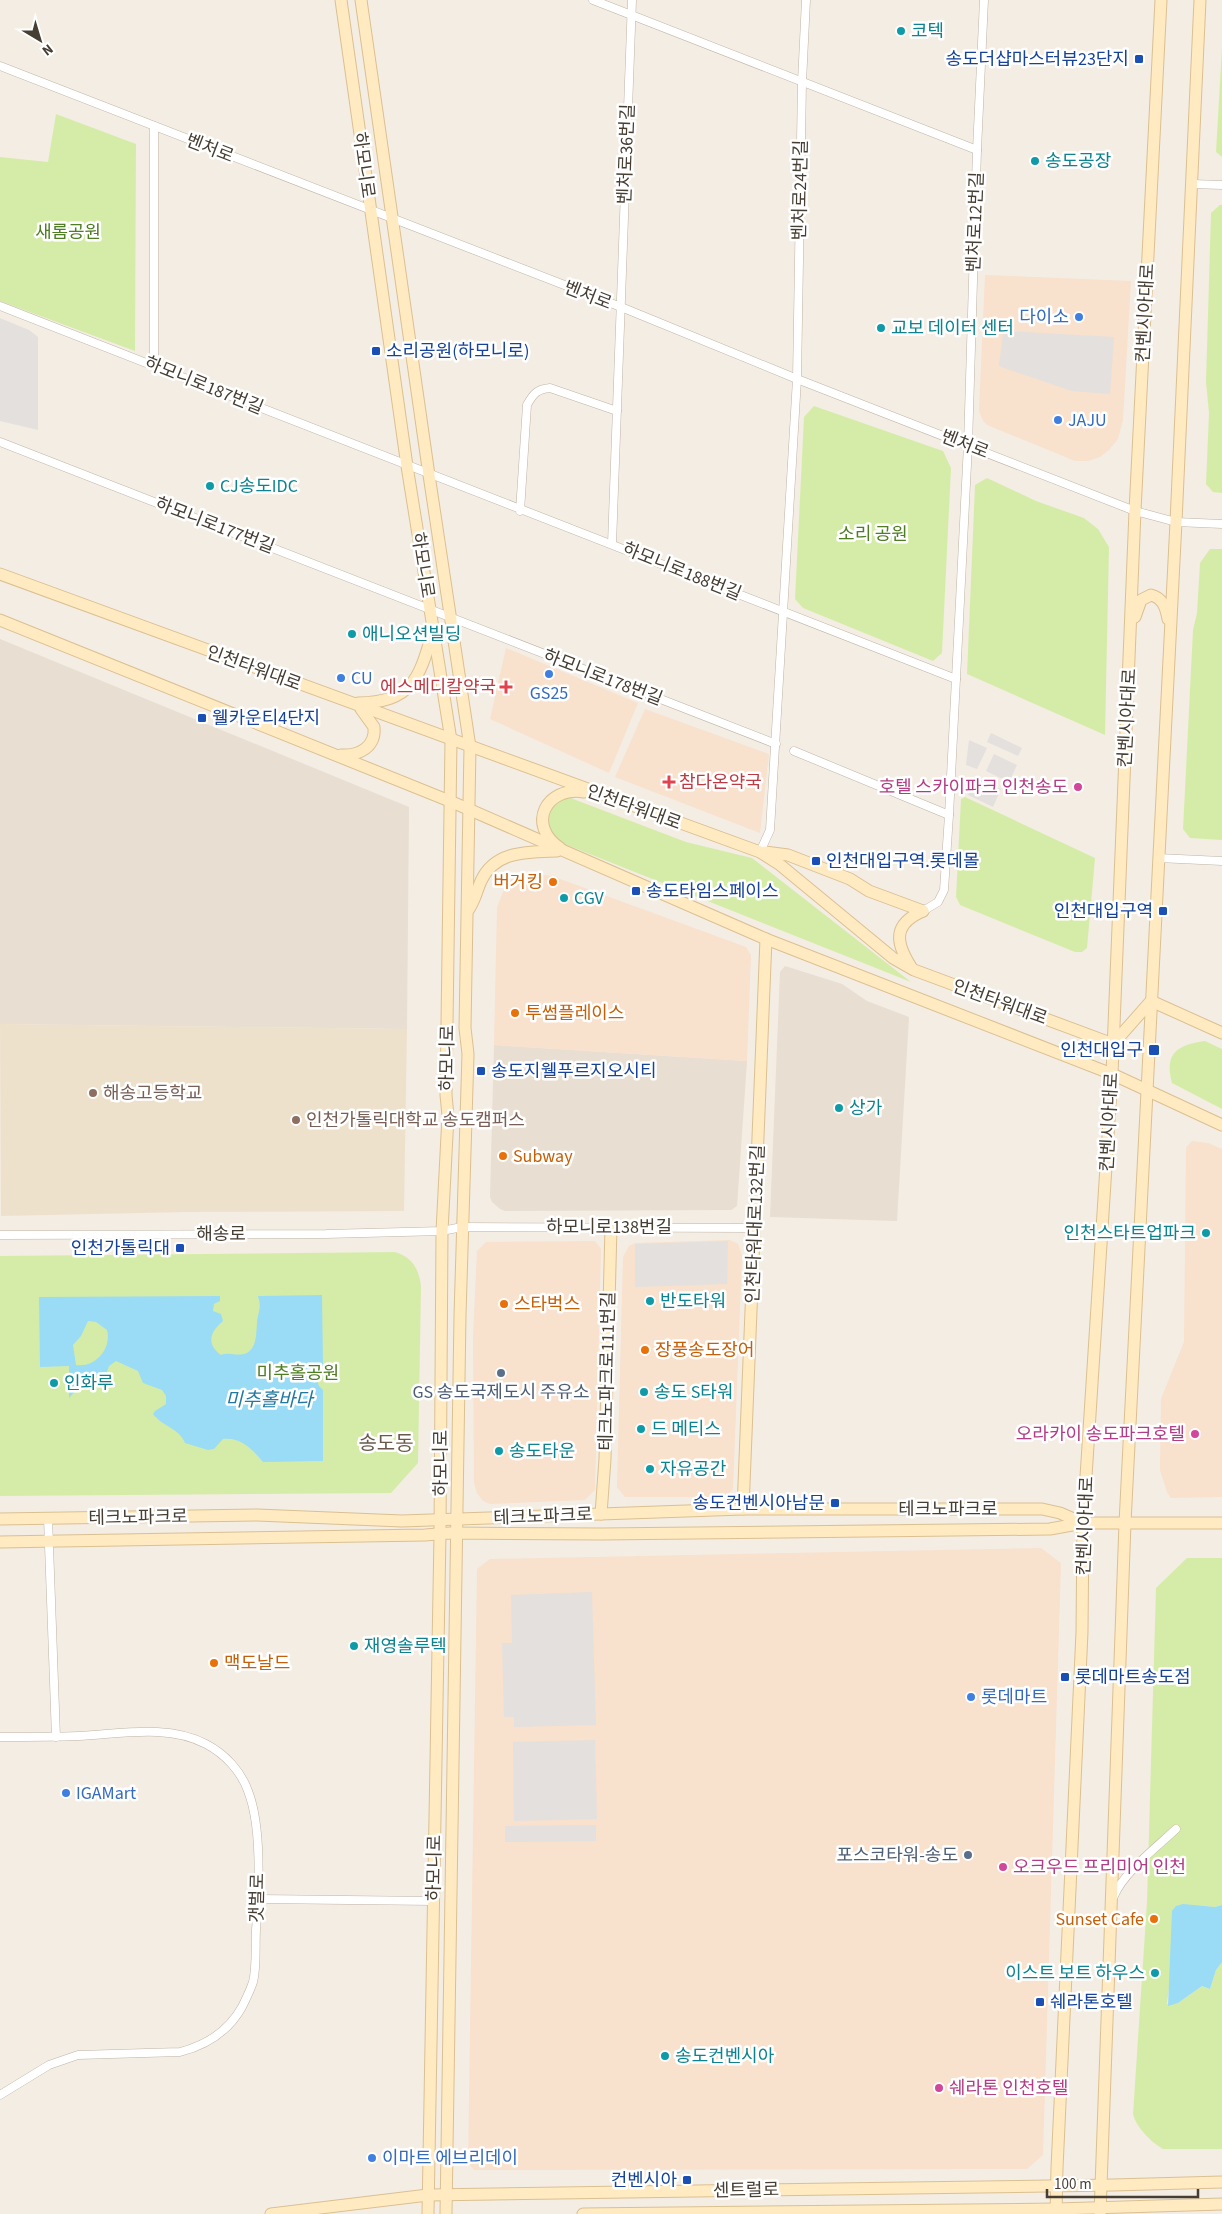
<svg xmlns="http://www.w3.org/2000/svg" width="1222" height="2214" font-family="'Source Sans 3','Noto Sans KR',sans-serif">
<rect width="100%" height="100%" fill="#f4ede4"/>
<g fill="#e8ded1">
<path d="M0,639L409,807L407,1029L0,1024Z"/>
<path d="M785,966L842,984L867,1001L909,1017L897,1221L770,1217L780,972Z"/>
<path d="M494,1045L747,1061L737,1206L731,1210L505,1211L500,1209L492,1202L490,1197Z"/>
</g>
<g fill="#f8e1cd">
<path d="M985,275L1131,281L1123,420L1118,439L1109,450L1100,457L1088,461H1075L987,425L983,421L979,411Z"/>
<path d="M506,648L638,703L609,773L490,719Z"/>
<path d="M645,709L769,754L760,833L615,777Z"/>
<path d="M525,872L552,876L746,947L751,955L747,1061L494,1045L497,907L506,885L511,879Z"/>
<path d="M1192,1141L1208,1143L1222,1149V1497L1171,1498L1167,1492L1160,1470L1161,1399L1184,1342L1186,1148Z"/>
<path d="M730,1240L738,1244L742,1255L733,1489L725,1497H625L617,1487L623,1257L629,1246L635,1243Z"/>
<path d="M595,1241L601,1249L595,1490L585,1500L490,1504L483,1501L477,1493L474,1483L473,1337L477,1251L486,1242Z"/>
<path d="M1041,1548L1061,1563L1043,2155L1027,2169L474,2170L468,2163L477,1569L490,1559Z"/>
</g>
<path fill="#eee1cc" d="M0,1024L407,1029L404,1211L187,1212L1,1216Z"/>
<g fill="#d5eca9">
<path d="M1222,48V157L1216,152Z"/>
<path d="M56,114L136,144L135,351L0,301V157L48,162Z"/>
<path d="M1220,205H1222V493L1213,492L1206,484L1209,413L1206,382L1211,213Z"/>
<path d="M814,406L943,451L951,468L942,653L933,661L803,608L795,599L804,417Z"/>
<path d="M987,478L1036,501L1084,518L1098,529L1109,547L1105,735L967,674L975,485Z"/>
<path d="M1210,549H1222V840L1190,838L1183,829L1193,630L1197,613L1200,563Z"/>
<path d="M568,797L686,842L752,858L911,982L562,843L549,829C544,810 553,804 568,797Z"/>
<path d="M965,797L1095,858L1087,948L1082,952H1075L960,905L956,897L961,799Z"/>
<path d="M1205,1041L1222,1049V1109L1172,1083C1164,1053 1177,1045 1205,1041Z"/>
<path d="M395,1252C412,1257 419,1269 421,1286L418,1463L391,1493L0,1496V1256Z"/>
<path d="M1187,1558H1222V1905L1215,1907L1179,1905L1167,2004L1178,2003L1202,1986L1210,1989L1216,1970L1222,1962V2149H1163C1151,2142 1136,2127 1133,2114L1147,1902L1156,1588Z"/>
</g>
<g fill="#e4e0dd">
<path d="M0,318L29,330L38,337V430L0,421Z"/>
<path d="M1006,331L1114,337L1110,394L1072,391L1001,367L999,365L1003,334Z"/>
<path d="M991,733L1022,748L1018,756L987,742Z"/>
<path d="M969,740L987,748L977,769L966,765Z"/>
<path d="M994,754L1017,765L1009,782L986,771Z"/>
<path d="M974,777L1001,789L993,807L968,795L971,789L969,788Z"/>
<path d="M728,1241L727,1284L635,1287V1244Z"/>
<path d="M592,1592L596,1725L514,1727V1717H504L502,1643H512L511,1595Z"/>
<path d="M595,1740L597,1819L514,1821L513,1742Z"/>
<path d="M596,1825V1841L505,1842V1826Z"/>
</g>
<g fill="#9adbf6" fill-rule="evenodd">
<path d="M322,1295L323,1365L319,1369L316,1377L319,1386L323,1390V1461L263,1462C252,1449 241,1437 223,1439L214,1449L208,1450L185,1443C180,1429 162,1426 153,1414L155,1411L166,1404V1396L162,1390L143,1383L138,1371L116,1361L109,1366L106,1375L89,1376L69,1398V1366L40,1367L39,1297L220,1296V1301L214,1304L213,1311L221,1314L223,1321C211,1331 205,1343 221,1355C228,1352 236,1356 244,1354C257,1350 256,1334 257,1323C258,1311 262,1309 258,1296ZM88,1321L96,1322L107,1330C112,1349 95,1368 76,1365L73,1345L81,1336Z"/>
<path d="M1183,1904L1215,1907L1222,1905V1962L1216,1970L1210,1989L1202,1986L1178,2003L1168,2006L1172,1911L1176,1906Z"/>
</g>
<g fill="none" stroke-linecap="round" stroke-linejoin="round">
<g stroke="#c0b4a6" stroke-width="9">
<g id="street">
<path d="M593,0L977,150"/>
<path d="M0,66L621,307L797,379L1135,511L1176,522L1222,524"/>
<path d="M154,126V365"/>
<path d="M1192,184L1222,185"/>
<path d="M0,306L956,679"/>
<path d="M0,442L776,744"/>
<path d="M520,511L527,405C533,394 537,389 550,388L617,411"/>
<path d="M612,544L632,0"/>
<path d="M794,751L949,815"/>
<path d="M760,852L770,830L797,379L802,82L806,0"/>
<path d="M1158,858L1222,861"/>
<path d="M923,911L938,902L944,890L949,815L968,445L977,150L984,0"/>
<path d="M0,1235L326,1234L442,1231L462,1227L756,1228"/>
<path d="M48,1518L56,1737"/>
<path d="M0,1737C27,1737 53,1737 79,1736C121,1734 168,1724 206,1744C225,1754 241,1771 248,1791C262,1826 259,1892 256,1930C255,1947 257,1966 253,1982C250,1991 246,1999 242,2007C228,2032 207,2045 180,2052L78,2055L49,2065L0,2095"/>
<path d="M1114,1896C1124,1872 1157,1847 1176,1829"/>
<path d="M259,1899L434,1901"/>
</g>
</g>
<g stroke="#dbc091" stroke-width="13">
<g id="secondary">
<path d="M341,0L407,466L451,740L446,1095L448,1116L442,1231L440,1534L428,2214"/>
<path d="M361,0L429,475L470,747L465,1028L468,1054L460,1315L446,2214"/>
<path d="M0,574L760,852L779,864L893,958L914,970L1113,1044L1151,1001L1222,1033"/>
<path d="M1135,617L1141,600L1151,595C1163,598 1166,608 1168,619"/>
<path d="M0,620L452,802L766,939L1112,1074L1222,1125"/>
<path d="M358,703C411,702 419,680 432,634"/>
<path d="M341,755C359,756 376,747 374,727L361,709"/>
<path d="M560,848C526,825 546,786 584,792"/>
<path d="M765,852L788,855L850,879L869,891L923,911"/>
<path d="M469,909C476,898 476,892 481,881C495,850 529,852 557,851"/>
<path d="M911,967C895,942 893,924 923,911"/>
<path d="M743,1509L766,939"/>
<path d="M601,1514L605,1459L611,1227"/>
<path d="M0,1519L257,1515L402,1521L743,1509H1042L1060,1513L1083,1523"/>
<path d="M0,1542L425,1535L450,1533L602,1534L1050,1529L1083,1523H1222"/>
<path d="M271,2214L428,2195L1113,2185L1222,2182"/>
<path d="M583,2214L1057,2209L1222,2204"/>
<path d="M1056,2214L1057,2168L1082,1632L1083,1523L1112,1074L1135,511L1161,0"/>
<path d="M1100,2214L1125,1523L1176,522L1200,0"/>
</g>
</g>
<use href="#street" stroke="#fff" stroke-width="8"/>
<use href="#secondary" stroke="#ffeac2" stroke-width="11"/>
</g>
<g fill="#0f9aa8" stroke="#fff" stroke-width="2">
<circle cx="901" cy="31" r="5"/>
<circle cx="1035" cy="161" r="5"/>
<circle cx="881" cy="328" r="5"/>
<circle cx="210" cy="486" r="5"/>
<circle cx="352" cy="634" r="5"/>
<circle cx="564" cy="898" r="5"/>
<circle cx="839" cy="1108" r="5"/>
<circle cx="1206" cy="1233" r="5"/>
<circle cx="650" cy="1301" r="5"/>
<circle cx="54" cy="1383" r="5"/>
<circle cx="644" cy="1392" r="5"/>
<circle cx="641" cy="1429" r="5"/>
<circle cx="499" cy="1451" r="5"/>
<circle cx="650" cy="1469" r="5"/>
<circle cx="354" cy="1646" r="5"/>
<circle cx="1155" cy="1973" r="5"/>
<circle cx="665" cy="2056" r="5"/>
</g>
<g fill="#1a4fb4" stroke="#fff" stroke-width="2">
<rect x="1134" y="54" width="10" height="10" rx="2.5"/>
<rect x="371" y="346" width="10" height="10" rx="2.5"/>
<rect x="197" y="713" width="10" height="10" rx="2.5"/>
<rect x="811" y="856" width="10" height="10" rx="2.5"/>
<rect x="631" y="886" width="10" height="10" rx="2.5"/>
<rect x="1158" y="906" width="10" height="10" rx="2.5"/>
<rect x="1148" y="1044" width="12" height="12" rx="2.5"/>
<rect x="476" y="1066" width="10" height="10" rx="2.5"/>
<rect x="175" y="1243" width="10" height="10" rx="2.5"/>
<rect x="830" y="1498" width="10" height="10" rx="2.5"/>
<rect x="1060" y="1672" width="10" height="10" rx="2.5"/>
<rect x="1035" y="1997" width="10" height="10" rx="2.5"/>
<rect x="682" y="2175" width="10" height="10" rx="2.5"/>
</g>
<g fill="#3f7fe0" stroke="#fff" stroke-width="2">
<circle cx="1079" cy="317" r="5"/>
<circle cx="1058" cy="420" r="5"/>
<circle cx="549" cy="674" r="5"/>
<circle cx="341" cy="678" r="5"/>
<circle cx="971" cy="1697" r="5"/>
<circle cx="66" cy="1793" r="5"/>
<circle cx="372" cy="2158" r="5"/>
</g>
<g fill="#e0444e" stroke="#fff" stroke-width="2">
<path d="M503.5 679.5h5v5h5v5h-5v5h-5v-5h-5v-5h5z"/>
<path d="M666.5 774.5h5v5h5v5h-5v5h-5v-5h-5v-5h5z"/>
</g>
<g fill="#d1479c" stroke="#fff" stroke-width="2">
<circle cx="1078" cy="787" r="5"/>
<circle cx="1195" cy="1434" r="5"/>
<circle cx="1003" cy="1867" r="5"/>
<circle cx="939" cy="2088" r="5"/>
</g>
<g fill="#e8710a" stroke="#fff" stroke-width="2">
<circle cx="553" cy="882" r="5"/>
<circle cx="515" cy="1013" r="5"/>
<circle cx="503" cy="1156" r="5"/>
<circle cx="504" cy="1304" r="5"/>
<circle cx="645" cy="1350" r="5"/>
<circle cx="214" cy="1663" r="5"/>
<circle cx="1154" cy="1919" r="5"/>
</g>
<g fill="#8d6e63" stroke="#fff" stroke-width="2">
<circle cx="93" cy="1093" r="5"/>
<circle cx="296" cy="1120" r="5"/>
</g>
<g fill="#5c6f8a" stroke="#fff" stroke-width="2">
<circle cx="501" cy="1373" r="5"/>
<circle cx="968" cy="1855" r="5"/>
</g>
<g text-anchor="middle" stroke-width="5" stroke-linejoin="round" paint-order="stroke">
<g font-size="18" fill="#0d838f" stroke="#fff" text-anchor="start">
<text x="911" y="37">코텍</text>
<text x="1045" y="167">송도공장</text>
<text x="891" y="334">교보 데이터 센터</text>
<text x="220" y="492">CJ송도IDC</text>
<text x="362" y="640">애니오션빌딩</text>
<text x="574" y="904">CGV</text>
<text x="849" y="1114">상가</text>
<text x="1196" y="1239" text-anchor="end">인천스타트업파크</text>
<text x="660" y="1307">반도타워</text>
<text x="64" y="1389">인화루</text>
<text x="654" y="1398">송도 S타워</text>
<text x="651" y="1435">드 메티스</text>
<text x="509" y="1457">송도타운</text>
<text x="660" y="1475">자유공간</text>
<text x="364" y="1652">재영솔루텍</text>
<text x="1145" y="1979" text-anchor="end">이스트 보트 하우스</text>
<text x="675" y="2062">송도컨벤시아</text>
</g>
<g font-size="18" fill="#164399" stroke="#fff" text-anchor="start">
<text x="1129" y="65" text-anchor="end">송도더샵마스터뷰23단지</text>
<text x="386" y="357">소리공원(하모니로)</text>
<text x="212" y="724">웰카운티4단지</text>
<text x="826" y="867">인천대입구역.롯데몰</text>
<text x="646" y="897">송도타임스페이스</text>
<text x="1153" y="917" text-anchor="end">인천대입구역</text>
<text x="1143" y="1056" text-anchor="end">인천대입구</text>
<text x="491" y="1077">송도지웰푸르지오시티</text>
<text x="170" y="1254" text-anchor="end">인천가톨릭대</text>
<text x="825" y="1509" text-anchor="end">송도컨벤시아남문</text>
<text x="1075" y="1683">롯데마트송도점</text>
<text x="1050" y="2008">쉐라톤호텔</text>
<text x="677" y="2186" text-anchor="end">컨벤시아</text>
</g>
<g font-size="18" fill="#463d33" stroke="#fff">
<text transform="translate(210 148) rotate(21)" y="6">벤처로</text>
<text transform="translate(626 154) rotate(-88)" y="6">벤처로36번길</text>
<text transform="translate(364 165) rotate(82)" y="6">하모니로</text>
<text transform="translate(800 190) rotate(-89)" y="6">벤처로24번길</text>
<text transform="translate(975 222) rotate(-88)" y="6">벤처로12번길</text>
<text transform="translate(588 295) rotate(21)" y="6">벤처로</text>
<text transform="translate(1145 313) rotate(-87)" y="6">컨벤시아대로</text>
<text transform="translate(204 385) rotate(22)" y="6">하모니로187번길</text>
<text transform="translate(965 444) rotate(21)" y="6">벤처로</text>
<text transform="translate(215 525) rotate(21)" y="6">하모니로177번길</text>
<text transform="translate(423 565) rotate(81)" y="6">하모니로</text>
<text transform="translate(682 571) rotate(22)" y="6">하모니로188번길</text>
<text transform="translate(254 668) rotate(20)" y="6">인천타워대로</text>
<text transform="translate(603 677) rotate(21)" y="6">하모니로178번길</text>
<text transform="translate(1127 718) rotate(-87)" y="6">컨벤시아대로</text>
<text transform="translate(634 807) rotate(20)" y="6">인천타워대로</text>
<text transform="translate(1000 1002) rotate(20)" y="6">인천타워대로</text>
<text transform="translate(447 1058) rotate(-89)" y="6">하모니로</text>
<text transform="translate(1109 1122) rotate(-87)" y="6">컨벤시아대로</text>
<text transform="translate(755 1224) rotate(-88)" y="6">인천타워대로132번길</text>
<text x="609" y="1233">하모니로138번길</text>
<text x="221" y="1240">해송로</text>
<text transform="translate(607 1371) rotate(-89)" y="6">테크노파크로111번길</text>
<text transform="translate(441 1463) rotate(-90)" y="6">하모니로</text>
<text x="948" y="1515">테크노파크로</text>
<text transform="translate(543 1516) rotate(-2)" y="6">테크노파크로</text>
<text transform="translate(138 1517) rotate(-1)" y="6">테크노파크로</text>
<text transform="translate(1085 1526) rotate(-88)" y="6">컨벤시아대로</text>
<text transform="translate(434 1868) rotate(-89)" y="6">하모니로</text>
<text transform="translate(257 1898) rotate(-89)" y="6">갯벌로</text>
<text transform="translate(746 2190) rotate(-1)" y="6">센트럴로</text>
</g>
<g font-size="18" fill="#4e7d22" stroke="#fff">
<text x="68" y="238">새롬공원</text>
<text x="873" y="540">소리 공원</text>
<text x="298" y="1379">미추홀공원</text>
</g>
<g font-size="18" fill="#366cbe" stroke="#fff" text-anchor="start">
<text x="1069" y="323" text-anchor="end">다이소</text>
<text x="1068" y="426">JAJU</text>
<text x="351" y="684">CU</text>
<text x="549" y="699" text-anchor="middle">GS25</text>
<text x="981" y="1703">롯데마트</text>
<text x="76" y="1799">IGAMart</text>
<text x="382" y="2164">이마트 에브리데이</text>
</g>
<g font-size="18" fill="#be3a42" stroke="#fff" text-anchor="end">
<text x="496" y="693">에스메디칼약국</text>
<text x="679" y="788" text-anchor="start">참다온약국</text>
</g>
<g font-size="18" fill="#b23c85" stroke="#fff" text-anchor="end">
<text x="1068" y="793">호텔 스카이파크 인천송도</text>
<text x="1185" y="1440">오라카이 송도파크호텔</text>
<text x="1013" y="1873" text-anchor="start">오크우드 프리미어 인천</text>
<text x="949" y="2094" text-anchor="start">쉐라톤 인천호텔</text>
</g>
<g font-size="18" fill="#c56008" stroke="#fff" text-anchor="start">
<text x="543" y="888" text-anchor="end">버거킹</text>
<text x="525" y="1019">투썸플레이스</text>
<text x="513" y="1162">Subway</text>
<text x="514" y="1310">스타벅스</text>
<text x="655" y="1356">장풍송도장어</text>
<text x="224" y="1669">맥도날드</text>
<text x="1144" y="1925" text-anchor="end">Sunset Cafe</text>
</g>
<g font-size="18" fill="#785e54" stroke="#fff" text-anchor="start">
<text x="103" y="1099">해송고등학교</text>
<text x="306" y="1126">인천가톨릭대학교 송도캠퍼스</text>
</g>
<g font-size="18" fill="#4e5e75" stroke="#fff">
<text x="501" y="1398">GS 송도국제도시 주유소</text>
<text x="958" y="1861" text-anchor="end">포스코타워-송도</text>
</g>
<g font-size="19" font-style="italic" fill="#2179a2" stroke="#fff">
<text x="269" y="1406">미추홀바다</text>
</g>
<g font-size="20" fill="#6a594a" stroke="#fff">
<text x="386" y="1450">송도동</text>
</g>
</g>
<g transform="translate(40 40) rotate(142)" stroke="#ffffff" stroke-width="4" paint-order="stroke">
<path d="M0-4L9 19L0 12L-9 19Z" fill="#463d33"/>
<text y="-8" font-size="14" font-weight="bold" text-anchor="middle" fill="#463d33">N</text>
</g>
<path d="M1047 2189v8h151v-8" fill="none" stroke="#463d33" stroke-width="2.5"/>
<text x="1054" y="2189" font-size="15" fill="#463d33" stroke="#ffffff" stroke-width="4" paint-order="stroke">100 m</text>
</svg>
